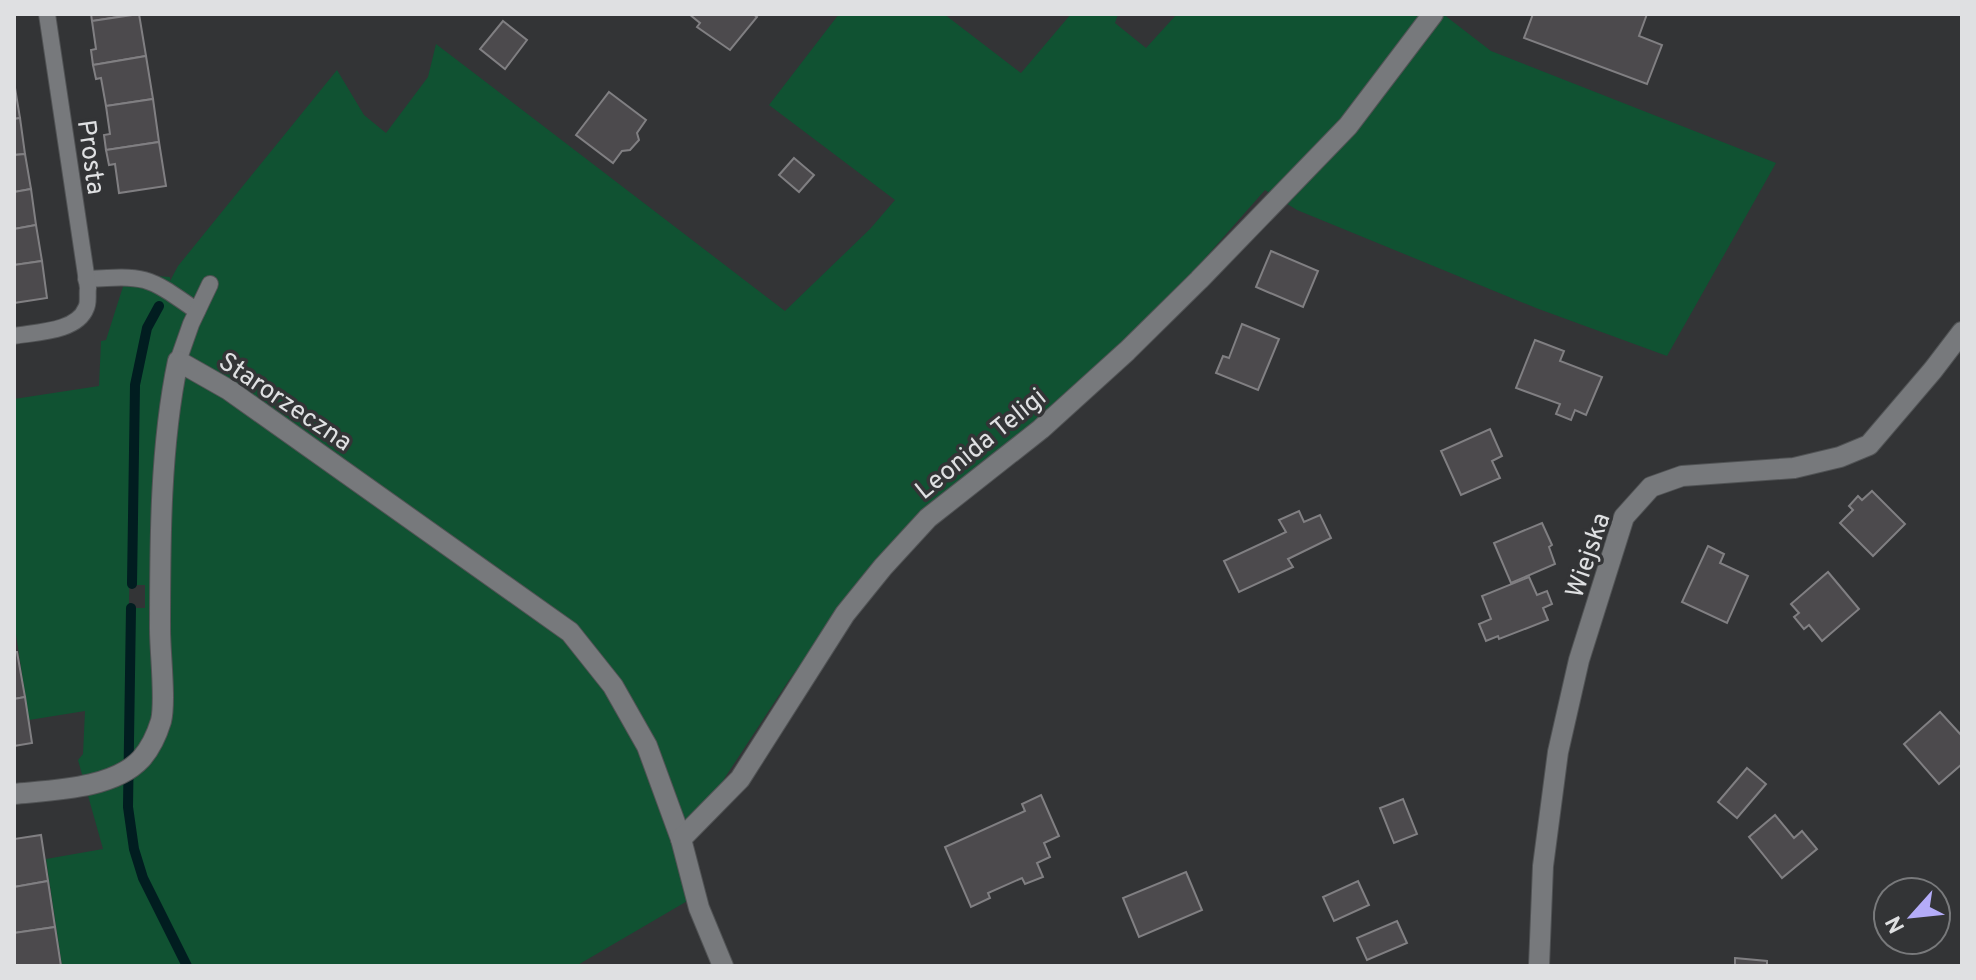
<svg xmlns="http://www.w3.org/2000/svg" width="1976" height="980" font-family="Overpass,sans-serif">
<rect width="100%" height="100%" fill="#333436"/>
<path fill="#105232" d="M839,14H944L1021,73L1071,14H1118L1115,23L1146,48L1177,14H1443L1491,51L1776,163L1667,356L1536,308L1297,210L1265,190L1146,325L1018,436L933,501L888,548L789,680L724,779L688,851L689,900L576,966H190L145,877L136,848L131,802L134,608H145V585H135L137,383L146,336L161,309L156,306C142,330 136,354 132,383L126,826L140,881L184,966H62L46,859L103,849L78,760L83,754L85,711L29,720L14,621V399L99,386L101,341L106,340L127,274L170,277V281L178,266L337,70L364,115L386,133L428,77L436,44L785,311L870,229L895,200L769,105Z"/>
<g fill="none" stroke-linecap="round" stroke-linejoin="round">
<g stroke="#011d20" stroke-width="10">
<path d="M132,584L135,385L147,328L159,306"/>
<path d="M131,608L128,807L134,849L143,878L187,966"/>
</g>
</g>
<g fill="#4c4a4d" stroke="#807f82" stroke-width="2">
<path d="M91,14H137L92,21Z"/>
<path d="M139,14L146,56L93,65L91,50L96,49L92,21Z"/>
<path d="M689,14H753L757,17L730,50L697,27L700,23Z"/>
<path d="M1533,14H1647L1639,36L1662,45L1647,84L1524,38Z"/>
<path d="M503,21L527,40L505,69L480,49Z"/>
<path d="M146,56L153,99L106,106L101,78L96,79L93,65Z"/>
<path d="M14,82L20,118L14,119Z"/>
<path d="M609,92L646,120L637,133L639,140L630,150L622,151L613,163L576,135Z"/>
<path d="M153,99L159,142L106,150L104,135L110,134L106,106Z"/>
<path d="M20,118L25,154L14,155V119Z"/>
<path d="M159,142L166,186L119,193L115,164L109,165L106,150Z"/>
<path d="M25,154L31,189L14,192V155Z"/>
<path d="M794,158L814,175L799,192L779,175Z"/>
<path d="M31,189L36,225L14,229V192Z"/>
<path d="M36,225L42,261L14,265V229Z"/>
<path d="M1271,251L1318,271L1303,307L1256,287Z"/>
<path d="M42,261L47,298L14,303V265Z"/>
<path d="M1242,324L1279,339L1258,390L1216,373L1223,356L1229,358Z"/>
<path d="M1535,340L1564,351L1560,361L1602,377L1586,415L1575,410L1571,420L1556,414L1560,404L1516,388Z"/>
<path d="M1490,429L1502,456L1492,461L1500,478L1461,495L1441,451Z"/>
<path d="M1872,491L1905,524L1873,556L1840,523L1853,510L1849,506L1858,496L1862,500Z"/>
<path d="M1299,511L1304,522L1320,515L1331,538L1288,559L1293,567L1239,592L1224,561L1286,532L1279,520Z"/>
<path d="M1542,523L1552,545L1549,547L1555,564L1511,583L1494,543Z"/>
<path d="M1708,546L1724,554L1720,563L1748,576L1727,623L1682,602Z"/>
<path d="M1828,572L1859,609L1822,641L1809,625L1804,629L1794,617L1799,613L1791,604Z"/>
<path d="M1529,577L1537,595L1547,591L1552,604L1543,608L1548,620L1499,639L1498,636L1486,641L1479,624L1491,619L1482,596Z"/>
<path d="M14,652H17L25,697L14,699Z"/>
<path d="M25,697L32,743L14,746V699Z"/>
<path d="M1940,712L1962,736V764L1939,784L1904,744Z"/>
<path d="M1747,768L1766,784L1737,818L1718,802Z"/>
<path d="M1041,795L1059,836L1044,843L1050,857L1037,863L1043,877L1025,884L1022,878L988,893L990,898L971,907L945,847L1025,811L1022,804Z"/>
<path d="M1403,799L1417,834L1394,843L1380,808Z"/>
<path d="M1775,815L1794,838L1802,831L1817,849L1782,878L1749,837Z"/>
<path d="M41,835L48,881L14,887V839Z"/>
<path d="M1186,872L1202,910L1139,937L1123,898Z"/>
<path d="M48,881L55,927L14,933V887Z"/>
<path d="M1358,881L1369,905L1334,921L1323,897Z"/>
<path d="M1397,921L1407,943L1367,960L1357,938Z"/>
<path d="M55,927L61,966H14V933Z"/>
<path d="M1735,958L1767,961V966H1735Z"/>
</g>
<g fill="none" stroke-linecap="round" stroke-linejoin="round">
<g stroke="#515355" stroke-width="18">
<g id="service">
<path d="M86,279C147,275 147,276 197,311"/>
<path d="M14,336C35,332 77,332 86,308C89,303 87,294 88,288L47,14"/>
<path d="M178,361L191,324L210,284"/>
</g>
</g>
<g stroke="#515355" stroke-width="22">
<g id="minor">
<path d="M14,794C53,790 113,789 141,759C150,749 157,734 161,721C166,701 160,653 160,629C160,543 160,446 178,361L229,390L570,632L613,686L647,746L681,839"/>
<path d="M723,966L699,908L681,839L740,779L845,614L883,567L928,518L1041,429L1127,351L1199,280L1348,126L1433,14"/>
<path d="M1539,966L1543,866L1558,752L1579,660L1624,517L1651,487L1682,476L1794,468L1840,457L1869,445L1933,370L1962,332"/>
</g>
</g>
<use href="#service" stroke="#77797c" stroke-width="16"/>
<use href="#minor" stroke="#77797c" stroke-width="20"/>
</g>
<g text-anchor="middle" stroke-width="7" stroke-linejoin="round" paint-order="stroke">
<g font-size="26" fill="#dfe0e2" stroke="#333436">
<text transform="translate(92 157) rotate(82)" y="9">Prosta</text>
<text transform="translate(286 401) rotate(34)" y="9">Starorzeczna</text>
<text transform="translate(980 443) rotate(-39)" y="9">Leonida Teligi</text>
<text transform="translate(1587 555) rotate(-71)" y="9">Wiejska</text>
</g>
</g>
<rect width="1976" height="980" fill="none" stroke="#dfe0e2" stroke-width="32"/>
<g transform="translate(1912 916) rotate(243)"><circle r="38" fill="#333436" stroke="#78797b" stroke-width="2"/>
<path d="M0-6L14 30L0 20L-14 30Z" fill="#b4acf9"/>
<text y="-12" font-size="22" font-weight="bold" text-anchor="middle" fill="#dfe0e2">N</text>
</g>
</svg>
